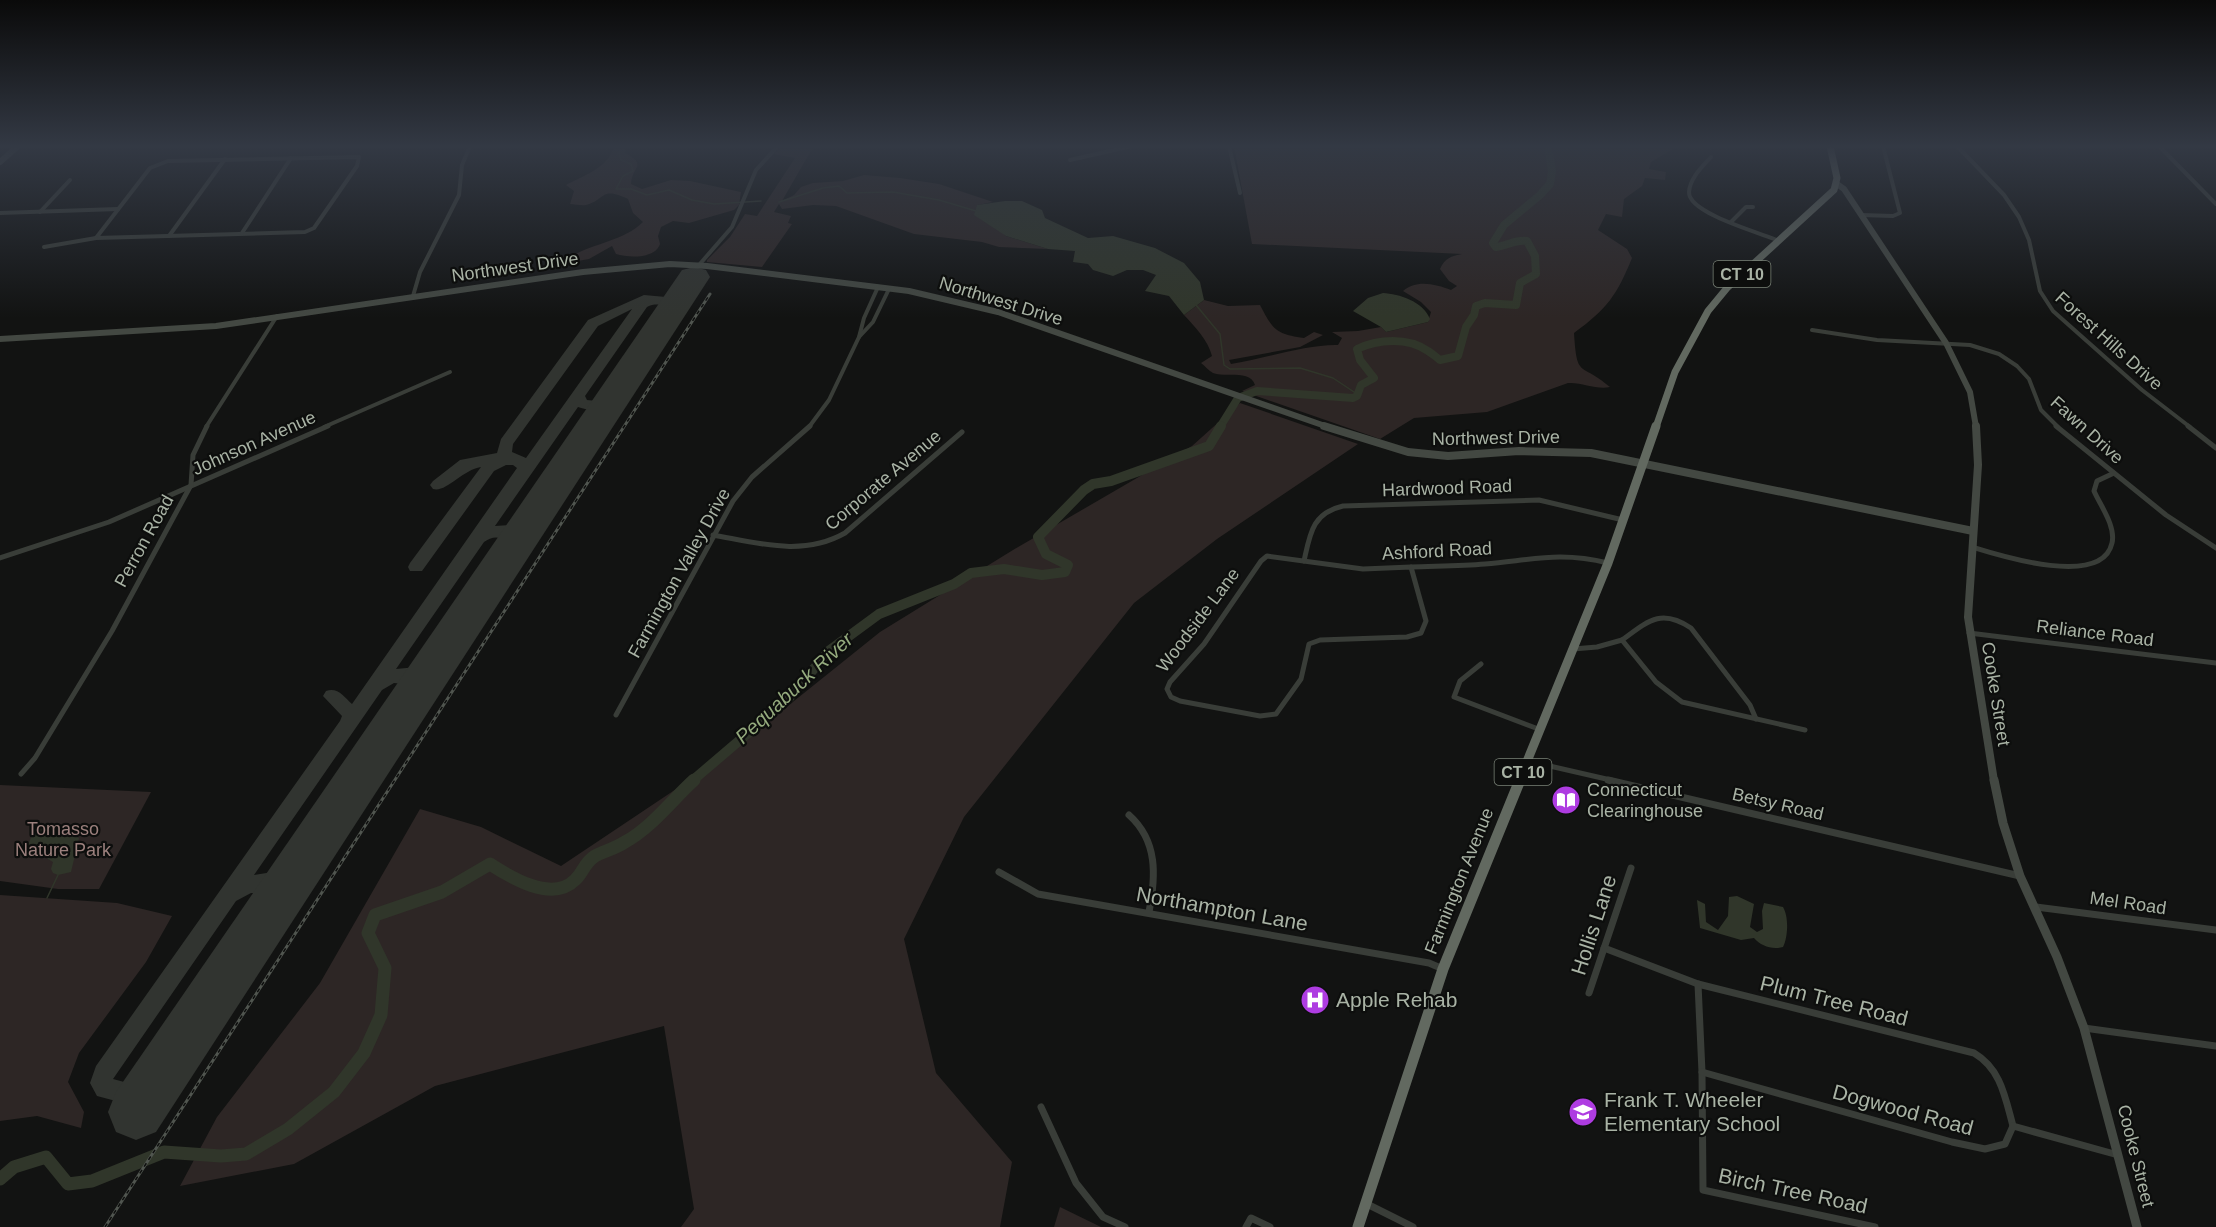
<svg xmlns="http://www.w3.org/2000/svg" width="2216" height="1227" font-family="Arial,sans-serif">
<rect width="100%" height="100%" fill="#121312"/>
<g fill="#2d2625">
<path d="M614,146L626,147L625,153C648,165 632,166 631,184L642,189L671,180L690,181L741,192L739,205L734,210L689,223L673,221L661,227L658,236L660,244C655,259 629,258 616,254L612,246L589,259L561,264C584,243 621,244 643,222L633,213L628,199C600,186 606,200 586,205C582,206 574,204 570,204L574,191L566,185C582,176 609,168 614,146Z"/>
<path d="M782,146H798L812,149L782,201L794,195L801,187L813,183L843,181L864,175L900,178L939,184L993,202L978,205L1006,236L1048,249L999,247L982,242L914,234L836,206L813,205L782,209L779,204L774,212L791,216L788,223L792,224L762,267L707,262V260L730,237L745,214L757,216L795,158L774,154Z"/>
<path d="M1234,146H1678L1651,162L1649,169L1666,172L1665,180L1645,178L1642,186L1624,199L1622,217L1606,214L1598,230L1627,249L1632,258C1617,295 1607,309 1574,333C1577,380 1580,361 1610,387C1596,390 1582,382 1568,383L1487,412L1414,418L1380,439L1242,391L1255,385C1250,369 1226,378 1213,373C1209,371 1205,366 1201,363L1212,356C1208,340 1195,327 1184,315L1204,300L1228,306L1260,305C1273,330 1276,334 1304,338L1314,332L1323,335L1300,347L1229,360L1231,364C1262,359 1308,344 1338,345L1342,338L1332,332L1358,331L1381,327L1386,332L1428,322L1431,312L1421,302L1403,291C1416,279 1436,284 1451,290L1457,286L1449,281L1440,269C1445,258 1451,256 1462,254L1252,244Z"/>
<path d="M1240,403L1358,444L1217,539L1134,603L964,817L904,939L936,1073L1012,1162L1000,1227H681L694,1209L664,1026L435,1086L294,1164L180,1186L217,1117L320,983L420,809L481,827L561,866L727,755L880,632L1013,550L1192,446Z"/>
<path d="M0,785L151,792L99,889H58L0,881Z"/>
<path d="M0,895L117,903L172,916L146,962L79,1053L68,1082L84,1112L81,1128L37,1116L0,1121Z"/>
<path d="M1060,1207L1101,1227H1054Z"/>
</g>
<g fill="#30362a">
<path d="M1005,201H1022L1042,210L1045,218L1088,238L1113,236L1155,248L1184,263L1200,282L1204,300L1184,315L1169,296L1145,291L1156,275L1143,270H1127L1113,276L1093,270L1088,264L1073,262L1075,251L1048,249L1006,236L974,215L977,205Z"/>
<path d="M1383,293C1399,294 1423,301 1430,319L1428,322L1386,332L1381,327L1353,311L1368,298Z"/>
<path d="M64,828L66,833L79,838L71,872L58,875L53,873L51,869L53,862L27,847L33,833L41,829Z"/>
<path d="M1737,896L1754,904L1750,927L1757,932L1763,929L1762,911L1764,903L1783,907C1789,917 1788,937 1783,947C1772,950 1761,946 1754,938L1741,940L1700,928L1697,900L1705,904L1706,922L1718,930L1728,916L1729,897Z"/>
</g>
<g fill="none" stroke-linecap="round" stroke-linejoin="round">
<g stroke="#30362a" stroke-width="1.5">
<path d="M621,146L619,153L621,160L631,164L633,171L623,176L616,189H631L647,195L669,190L692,200L714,204L761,201"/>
<path d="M779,202L823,188L839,186L847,193L893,192L939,200L976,211"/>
<path d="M1196,305L1220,334L1224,365L1230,369L1300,368L1333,378L1357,394"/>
<path d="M47,898L58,875"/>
</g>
<path stroke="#30362a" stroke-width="8" d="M1220,427L1238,398L1257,391L1353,398L1357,396L1361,385L1374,378L1360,360L1357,349C1378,339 1408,337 1428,351C1433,354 1436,357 1440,360L1458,356L1466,327L1474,315L1476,306L1485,303L1516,305L1520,283L1536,274L1535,256L1527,241C1516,239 1507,246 1496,247L1493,243L1504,225L1540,195L1550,184L1552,171L1548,146"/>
<path stroke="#30362a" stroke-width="10" d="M692,781L788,699L830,650L879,614L954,584L971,573L1004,569L1042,575L1065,572L1068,565L1046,554L1038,537L1084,490L1093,484L1111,481L1209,446L1221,426"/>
<path stroke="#30362a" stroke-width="13" d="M0,1179L14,1167L46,1157L68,1184L92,1181L164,1152L221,1156L246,1154L288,1129L334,1092L364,1053L381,1015L385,968L368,933L375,915L442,892L490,864C510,877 552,903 575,880C584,872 583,864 595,856C605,851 616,848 625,842C651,828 672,800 694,780"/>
<path fill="#313430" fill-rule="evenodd" d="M644,295L677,298L684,302C674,311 659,300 647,307L585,396L587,400L597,401L614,391L621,396C610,411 594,413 578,407L495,526L512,525L531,515L536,517L539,521L536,525L519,535L520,549L518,553H506L504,540C497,535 490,538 484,542L396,669L417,667L437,655L443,657L446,662L443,667L421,681L424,686L418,704L412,706L406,704L403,699L406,687L404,684L394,683L382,690L254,875L279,871L300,858L307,861L310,867C305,878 292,885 281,889L283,893L278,917L271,919L264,917L261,910L263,896L260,893H251L236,901L113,1079L154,1090L157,1098L154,1106L146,1109L97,1096L90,1083L96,1066L340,721L342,716L323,696L326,691C338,687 344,697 352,704L517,468L513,465H506L494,471L422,571H410L408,567L410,563L481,467C462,470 446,493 433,489L430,485L433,481L460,460L497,453L501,439L588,320ZM632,309L526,458L512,452L513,444L598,326Z"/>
<path fill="#313430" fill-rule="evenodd" d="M694,267L706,270L710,277L156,1132L136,1140L116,1132L108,1112L116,1092L682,270Z"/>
<g stroke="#393d38" stroke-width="4">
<path d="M1229,146L1240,193"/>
<path d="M1957,146L2004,195L2019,217L2029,240L2040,291L2053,311L2142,390L2190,427"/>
<path d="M2159,146L2216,204"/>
<path d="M359,157L357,166L314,228L305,232L96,238L150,168L168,161Z"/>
<path d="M1711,157C1702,167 1690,178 1689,192C1688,213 1760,233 1777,240"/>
<path d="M1070,160L1132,146"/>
<path d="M40,212L70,180"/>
<path d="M0,213L118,209"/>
<path d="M1861,215L1893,216L1900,213L1883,146"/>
<path d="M1731,222L1746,207H1753"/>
<path d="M242,233L291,158"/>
<path d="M169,236L225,159"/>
<path d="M44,247L96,238"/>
<path d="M699,265L732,227L756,170L778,146"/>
<path d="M413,296L420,272L459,195L462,165L470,146"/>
<path d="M1812,330L1877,340L1970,345L1999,354L2017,366L2029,379L2041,410L2058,427"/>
<path d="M859,337L864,318L878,287"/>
<path d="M206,427L277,316"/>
<path d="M324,427L450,372"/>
<path d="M809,427L829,400L859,337L873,322L889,289"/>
</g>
<g stroke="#393d38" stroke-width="5">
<path d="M2056,426L2166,515L2216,548"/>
<path d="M2188,426L2216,448"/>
<path d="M713,535C758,543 803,557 845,533L962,432"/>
<path d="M1972,547C2001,556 2102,588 2112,543C2116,526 2100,505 2094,491L2097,481L2114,473"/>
<path d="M1267,556L1363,569L1411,567L1426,621L1421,633L1407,637L1320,640L1309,644L1301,679L1276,714L1260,716L1180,701L1171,697L1167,689L1170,682L1204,644L1261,561Z"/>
<path d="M0,558L109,522L328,426"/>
<path d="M1304,561C1310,534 1312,513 1343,506L1539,500L1623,520"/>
<path d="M1411,567C1435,566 1460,566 1485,564C1532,560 1560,551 1608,563"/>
<path d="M1969,633L2216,663"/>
<path d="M1622,640C1648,621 1661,608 1691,628L1750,705L1756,719"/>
<path d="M1573,649L1597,647L1622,640L1656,682L1682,702L1805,730"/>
<path d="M1481,664L1460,681L1454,697L1541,730"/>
<path d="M616,715L733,501L752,477L810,426"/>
<path d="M1528,761L1615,781"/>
<path d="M21,774L35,758L112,631L191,485L193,455L207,426"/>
</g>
<g stroke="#393d38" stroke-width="7">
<path d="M1608,780L2020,876"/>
<path d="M1129,815C1158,841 1156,876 1149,912"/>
<path d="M999,872L1038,894L1429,963L1443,969"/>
<path d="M2036,907L2216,930"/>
<path d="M1604,948L1698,984L1974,1053C2001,1069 2005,1097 2013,1126"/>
<path d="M1698,984L1702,1072L1703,1190L1875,1227"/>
<path d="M1589,993L1631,868"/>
<path d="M2084,1028L2216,1046"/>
<path d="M1702,1072L1952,1142L1985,1149L2005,1144L2013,1126L2118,1155"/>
<path d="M1041,1107L1076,1183L1103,1217L1125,1227"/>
<path d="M1367,1204L1413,1227"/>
<path d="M1246,1227L1251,1218L1270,1227"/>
</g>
<g stroke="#434842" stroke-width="6">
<path d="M0,162L18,146"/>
<path d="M1837,184L1844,189L1946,343L1970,392L1976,427"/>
<path d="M0,339L216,326L583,272L670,264L707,266L909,291L998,312L1328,427"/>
</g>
<g stroke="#434842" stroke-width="8">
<path d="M1324,426L1408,452L1448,456L1519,451L1591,453L1973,531"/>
<path d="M1976,426L1978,465L1968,617L1994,781"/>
</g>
<path stroke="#434842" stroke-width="9" d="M1994,780L2003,823L2020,876L2057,957L2084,1028L2137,1227"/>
<path stroke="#626960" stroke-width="7" d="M1656,427L1675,372L1708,311L1727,288L1834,190L1837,178L1830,146"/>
<path stroke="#626960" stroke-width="9" d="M1519,781L1608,563L1656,426"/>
<path stroke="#626960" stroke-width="11" d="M1358,1227L1443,969L1520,780"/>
<g stroke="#50554f" stroke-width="3">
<path id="rail" d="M105,1227L710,294"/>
</g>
<use href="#rail" stroke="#0d0e0d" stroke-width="1.5" stroke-dasharray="4" stroke-linecap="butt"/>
</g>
<linearGradient id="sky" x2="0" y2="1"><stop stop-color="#0a0a0a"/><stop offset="0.46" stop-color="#333944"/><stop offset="1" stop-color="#333944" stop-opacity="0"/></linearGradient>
<rect width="2216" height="318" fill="url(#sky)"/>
<defs>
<g id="library-disc" transform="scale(1.5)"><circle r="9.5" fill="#ae3ce1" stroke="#0d0e0d"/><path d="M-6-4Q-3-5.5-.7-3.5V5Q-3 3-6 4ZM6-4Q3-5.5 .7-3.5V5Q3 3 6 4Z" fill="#fff"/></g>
<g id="hospital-disc" transform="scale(1.5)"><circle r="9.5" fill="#ae3ce1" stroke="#0d0e0d"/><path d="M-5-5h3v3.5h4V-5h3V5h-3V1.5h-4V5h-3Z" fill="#fff"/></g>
<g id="school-disc" transform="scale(1.5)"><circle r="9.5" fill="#ae3ce1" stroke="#0d0e0d"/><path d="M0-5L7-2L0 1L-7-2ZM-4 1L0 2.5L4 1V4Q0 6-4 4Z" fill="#fff"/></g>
</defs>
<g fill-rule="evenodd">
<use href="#library-disc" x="1566" y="800"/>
<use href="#hospital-disc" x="1315" y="1000"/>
<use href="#school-disc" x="1583" y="1112"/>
</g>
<g text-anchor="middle" stroke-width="4.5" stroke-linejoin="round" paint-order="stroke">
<g fill="#0d0e0d" stroke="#7a8277" stroke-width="1.5">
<rect x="1713.5" y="261" width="57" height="26" rx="4.5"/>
<rect x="1494.5" y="759" width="57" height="26" rx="4.5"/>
</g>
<g font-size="16" font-weight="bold" fill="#a9b3a5">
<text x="1742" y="280">CT 10</text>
<text x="1523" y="778">CT 10</text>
</g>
<g font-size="18" fill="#a9b3a5" stroke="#0d0e0d">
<text transform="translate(515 267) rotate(-8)" y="6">Northwest Drive</text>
<text transform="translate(1001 301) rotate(17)" y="6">Northwest Drive</text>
<text transform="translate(2109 341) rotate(42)" y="6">Forest Hills Drive</text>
<text transform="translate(2087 430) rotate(42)" y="6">Fawn Drive</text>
<text transform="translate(1496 438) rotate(-1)" y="6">Northwest Drive</text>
<text transform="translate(254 443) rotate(-24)" y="6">Johnson Avenue</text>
<text transform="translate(883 480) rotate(-40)" y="6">Corporate Avenue</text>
<text transform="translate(1447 488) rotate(-2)" y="6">Hardwood Road</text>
<text transform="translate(144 541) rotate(-61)" y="6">Perron Road</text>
<text transform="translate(1437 551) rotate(-3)" y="6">Ashford Road</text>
<text transform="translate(679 573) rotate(-61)" y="6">Farmington Valley Drive</text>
<text transform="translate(1198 620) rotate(-53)" y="6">Woodside Lane</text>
<text transform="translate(2095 633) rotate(7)" y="6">Reliance Road</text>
<text transform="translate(1996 694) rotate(81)" y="6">Cooke Street</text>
<text transform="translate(1778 804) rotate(13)" y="6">Betsy Road</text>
<text transform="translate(1459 881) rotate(-68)" y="6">Farmington Avenue</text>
<text transform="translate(2128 903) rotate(8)" y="6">Mel Road</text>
<text transform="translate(2136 1156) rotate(76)" y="6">Cooke Street</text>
</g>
<g font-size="18" fill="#a9b3a5" stroke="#0d0e0d" text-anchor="start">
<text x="1587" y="796">Connecticut<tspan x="1587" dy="21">Clearinghouse</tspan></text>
</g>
<g font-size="18" fill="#9c807d" stroke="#0d0e0d">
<text x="63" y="835">Tomasso<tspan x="63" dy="21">Nature Park</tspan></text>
</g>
<g font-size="20" font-style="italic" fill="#95ab7e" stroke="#0d0e0d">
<text transform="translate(794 688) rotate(-43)" y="7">Pequabuck River</text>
</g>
<g font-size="21" fill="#a9b3a5" stroke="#0d0e0d">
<text transform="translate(1222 909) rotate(10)" y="7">Northampton Lane</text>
<text transform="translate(1594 925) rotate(-72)" y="7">Hollis Lane</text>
<text transform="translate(1834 1001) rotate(14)" y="7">Plum Tree Road</text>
<text transform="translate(1903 1110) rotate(15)" y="7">Dogwood Road</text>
<text transform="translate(1793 1191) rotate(12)" y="7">Birch Tree Road</text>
</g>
<g font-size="21" fill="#a9b3a5" stroke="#0d0e0d" text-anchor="start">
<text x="1336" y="1007">Apple Rehab</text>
<text x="1604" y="1107">Frank T. Wheeler<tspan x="1604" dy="24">Elementary School</tspan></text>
</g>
</g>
</svg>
